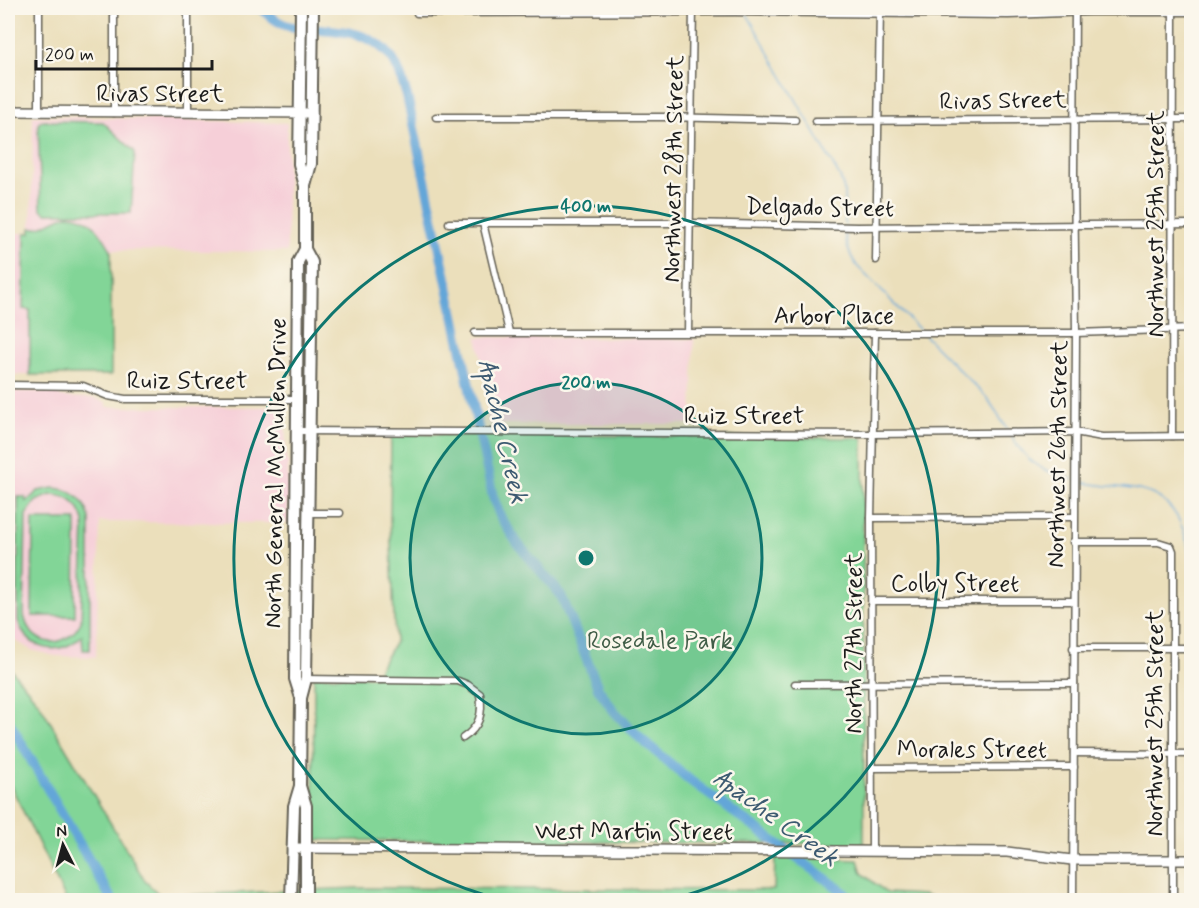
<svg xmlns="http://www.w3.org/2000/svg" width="1199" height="908" font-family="Mynerve,sans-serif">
<rect width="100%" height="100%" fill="#fbf7ec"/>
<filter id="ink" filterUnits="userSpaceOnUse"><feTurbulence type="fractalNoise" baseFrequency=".0167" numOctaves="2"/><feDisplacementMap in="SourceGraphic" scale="12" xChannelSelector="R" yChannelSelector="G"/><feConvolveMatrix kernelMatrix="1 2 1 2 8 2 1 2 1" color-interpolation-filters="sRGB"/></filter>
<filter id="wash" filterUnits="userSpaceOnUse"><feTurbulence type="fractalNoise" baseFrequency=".008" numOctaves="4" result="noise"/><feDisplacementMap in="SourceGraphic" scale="24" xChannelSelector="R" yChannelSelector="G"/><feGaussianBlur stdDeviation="1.35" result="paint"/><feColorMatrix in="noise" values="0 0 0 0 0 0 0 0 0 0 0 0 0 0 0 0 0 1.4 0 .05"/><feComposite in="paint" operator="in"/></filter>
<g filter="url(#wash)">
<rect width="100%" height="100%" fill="#ebdfbb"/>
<g fill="#f6cfd8">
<path d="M33,116L287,123V252L111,250V375H8V233H31Z"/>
<path d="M477,337L694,339L692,424H488L487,387Z"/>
<path d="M8,391L60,392V397L95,398L107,403V407H285L286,461H288V523L100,522L96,657L55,656L31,650L8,636Z"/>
</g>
<g fill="#82d597" stroke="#4f785a" stroke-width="1.5" fill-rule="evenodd">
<path d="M41,121L103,122L135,152L131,213H46L41,209L38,124Z"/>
<path d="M68,215C92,216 100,231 111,250V375H30V310L23,309L25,233H31V228C44,229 54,218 68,215Z"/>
<path d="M391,434L863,438L864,844L313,840L314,676L374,677L395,642L390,519Z"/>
<path d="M53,488C73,489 85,500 90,519V650H83L82,635C61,659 25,650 18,620V497H25L26,502L38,491ZM51,495C68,495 79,504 84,521L81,622C66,651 30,648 24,615L26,515L36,501Z"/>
<path d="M33,520H76L75,616H32Z"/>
<path d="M8,666L39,703L145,881L161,896L358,888L774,890L775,857L858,860L862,873L887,893L923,895L939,900H66L8,780Z"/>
</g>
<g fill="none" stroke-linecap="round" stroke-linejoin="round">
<g stroke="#63a6d8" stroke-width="1.5">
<path d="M747,14L840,177L844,190L845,224"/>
<path d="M845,228C845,244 849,254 857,266L920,330"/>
<path d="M925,336L988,399L1008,431"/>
<path d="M1011,435C1028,465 1041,470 1072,479"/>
<path d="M1077,481C1096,486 1113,486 1133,489C1176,495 1184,526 1192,563"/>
</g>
<g stroke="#63a6d8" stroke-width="10">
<path d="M261,8C270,16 281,26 294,27"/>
<path d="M320,29C346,31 374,34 391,57C399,67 403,84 407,96L493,497L501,518L518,544L561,595L598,688L614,711L641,739L692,782L837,887L853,900"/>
<path d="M8,720L112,900"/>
</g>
</g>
</g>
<g filter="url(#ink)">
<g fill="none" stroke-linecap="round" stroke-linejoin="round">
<g stroke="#646054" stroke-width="9">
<g id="street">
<path d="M417,13L735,12L1008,15L1090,12H1192"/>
<path d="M39,112V8"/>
<path d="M114,113V8"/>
<path d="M188,113V8"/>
<path d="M436,117H663L795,120"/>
<path d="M815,121L1192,119"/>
<path d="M449,223H690L857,227L1192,224"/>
<path d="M483,223L509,332"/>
<path d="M876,260L880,8"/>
<path d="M688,332L693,8"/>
<path d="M475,333H1076L1192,329"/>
<path d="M8,385L83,386L108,396L125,399H297"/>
<path d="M297,431L873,434L1075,432L1102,437L1192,436"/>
<path d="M1172,436L1173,12"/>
<path d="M309,513H340"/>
<path d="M871,518L1074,517"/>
<path d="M1073,542H1158L1171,546L1173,551V900"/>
<path d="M872,601H1073"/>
<path d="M1073,648H1192"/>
<path d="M304,679L458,681L468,685L480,694C483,713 480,727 463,738"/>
<path d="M795,684L1074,683"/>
<path d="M1074,753L1192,754"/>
<path d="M871,768L1074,767"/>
<path d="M872,852L871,518L875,333"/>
<path d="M1073,900L1076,333L1074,173L1075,8"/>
</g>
</g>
<g stroke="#646054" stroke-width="12">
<g id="secondary">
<path d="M8,111L312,113"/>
<path d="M292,848L1007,852L1072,860H1192"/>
</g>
</g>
<g stroke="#646054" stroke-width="14">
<g id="primary">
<path d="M301,8L299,164L305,186"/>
<path d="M301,698L295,679L298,262L305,249"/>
<path d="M300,786L306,806V900"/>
<path d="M291,900L294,806L300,786L301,698L306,679L312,262L305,249V186L311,164L313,8"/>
</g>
</g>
<use href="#street" stroke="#fff" stroke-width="6"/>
<use href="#secondary" stroke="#fff" stroke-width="9"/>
<use href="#primary" stroke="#fff" stroke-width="10"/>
</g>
</g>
<circle cx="586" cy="558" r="176" fill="#0f766e" fill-opacity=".12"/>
<g fill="none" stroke="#0f766e" stroke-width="3">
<circle cx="586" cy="558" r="176"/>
<path d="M504 900A352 352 0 1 1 668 900"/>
</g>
<g text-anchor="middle" stroke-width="5" stroke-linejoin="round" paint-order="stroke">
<g font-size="24" fill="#1c1c1c" stroke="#fbf7ec">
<text x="160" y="101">Rivas Street</text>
<text transform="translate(1003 100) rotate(-1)" y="8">Rivas Street</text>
<text transform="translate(673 169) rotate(-89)" y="8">Northwest 28th Street</text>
<text transform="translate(820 207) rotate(1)" y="8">Delgado Street</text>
<text transform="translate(1155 224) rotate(-90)" y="8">Northwest 25th Street</text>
<text x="834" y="323">Arbor Place</text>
<text x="187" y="388">Ruiz Street</text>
<text x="744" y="423">Ruiz Street</text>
<text transform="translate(1057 454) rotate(-89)" y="8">Northwest 26th Street</text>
<text transform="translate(275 473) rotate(-89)" y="8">North General McMullen Drive</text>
<text x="955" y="591">Colby Street</text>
<text transform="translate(853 643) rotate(-90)" y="8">North 27th Street</text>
<text transform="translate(1154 723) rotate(-90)" y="8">Northwest 25th Street</text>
<text x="972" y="757">Morales Street</text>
<text x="634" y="839">West Martin Street</text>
</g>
<g font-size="24" fill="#405d47" stroke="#fbf7ec">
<text x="660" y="648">Rosedale Park</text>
</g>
<g font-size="26" font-style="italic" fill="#3c5a71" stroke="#fbf7ec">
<text transform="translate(504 431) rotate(77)" y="9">Apache Creek</text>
<text transform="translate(777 817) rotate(36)" y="9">Apache Creek</text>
</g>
</g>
<circle cx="586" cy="558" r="9" fill="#0f766e" stroke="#fbf7ec" stroke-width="3"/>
<g font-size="18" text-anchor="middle" font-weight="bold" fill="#0f766e" stroke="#fbf7ec" stroke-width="5" stroke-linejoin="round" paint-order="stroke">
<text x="586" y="212">400 m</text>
<text x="586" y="388">200 m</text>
</g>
<rect width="1199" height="908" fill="none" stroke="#fbf7ec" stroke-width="30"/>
<g transform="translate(63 845) rotate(354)" stroke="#fbf7ec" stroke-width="4.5" paint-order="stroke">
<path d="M0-4.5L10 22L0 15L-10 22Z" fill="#1c1c1c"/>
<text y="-9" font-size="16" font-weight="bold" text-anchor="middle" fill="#1c1c1c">N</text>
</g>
<path d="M36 60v9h176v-9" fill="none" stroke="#1c1c1c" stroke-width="3"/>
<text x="45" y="60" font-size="18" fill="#1c1c1c" stroke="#fbf7ec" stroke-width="4.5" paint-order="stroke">200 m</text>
</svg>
